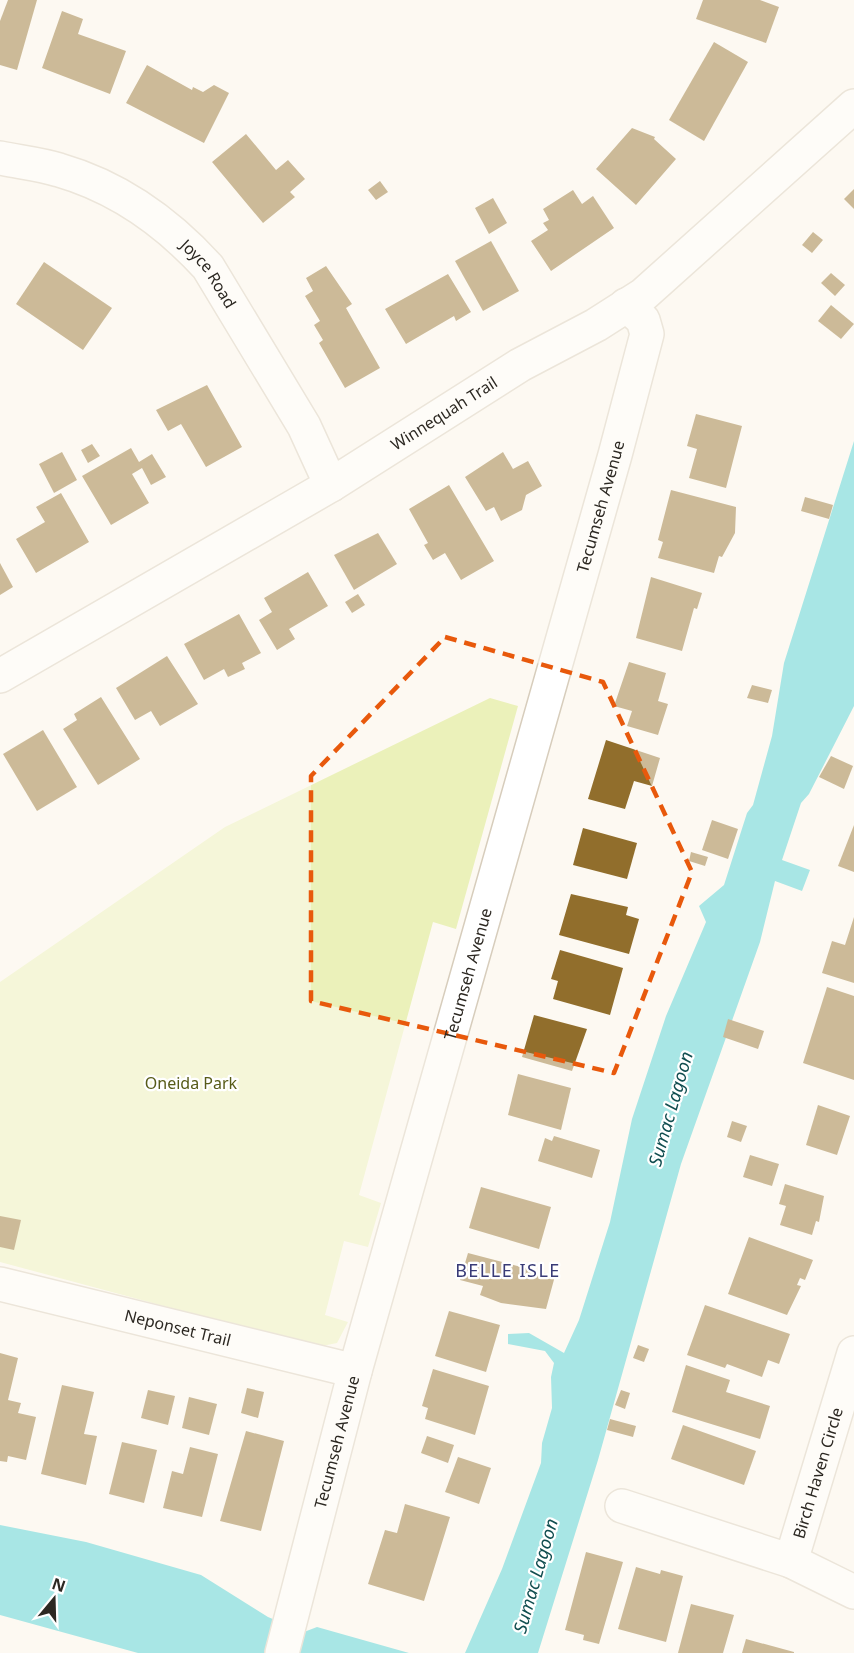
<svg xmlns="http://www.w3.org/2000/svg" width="854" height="1653" font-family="'Noto Sans',sans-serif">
<rect width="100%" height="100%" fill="#fdf9f2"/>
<path fill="#ebf1ba" d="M490,698L518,706L456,929L433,922L359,1195L381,1203L368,1247L344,1241L325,1315L348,1322L337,1343L317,1347L0,1262V982L225,827Z"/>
<g fill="#42cfd4">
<path d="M854,441V706L809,794L801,803L782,860L810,870L802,891L775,881L760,942L681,1164L598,1460L538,1653H465L502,1569L541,1463L542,1443L552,1408L551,1377L554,1363L545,1351L508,1344V1334L529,1333L564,1353L579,1320L610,1222L632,1119L666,1016L706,922L699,906L724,885L747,813L753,805L772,736L784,663Z"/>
<path d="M0,1525L86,1542L201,1575L268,1617L304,1632L317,1627L409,1653H138L0,1615Z"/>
</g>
<g fill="#916e2c">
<path d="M8,0H37L17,70L0,65V21Z"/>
<path d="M703,0H760L779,7L766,43L696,19Z"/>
<path d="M62,11L83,19L78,34L126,51L110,94L42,68Z"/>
<path d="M714,42L748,62L704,141L669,120Z"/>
<path d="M147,65L192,90L193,87L203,92L214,85L229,93L204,143L126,103Z"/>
<path d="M632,128L655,137L654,139L676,159L636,205L596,169Z"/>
<path d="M246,134L276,170L288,160L305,179L290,192L295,197L263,223L212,162Z"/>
<path d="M380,181L388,192L376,200L368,190Z"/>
<path d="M854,189V209L844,199Z"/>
<path d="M573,190L582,204L593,196L614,228L551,271L531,241L548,230L543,223L549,220L543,209Z"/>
<path d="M493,198L507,223L489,234L475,208Z"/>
<path d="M813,232L823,240L812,253L802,245Z"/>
<path d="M491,241L519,291L483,311L455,261Z"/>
<path d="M44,262L112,308L83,350L16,304Z"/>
<path d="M326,266L352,304L346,308L380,368L345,388L319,343L323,340L314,325L320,321L305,296L313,291L306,278Z"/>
<path d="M831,273L845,285L835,296L821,283Z"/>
<path d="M448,274L471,312L456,321L454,316L406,344L385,309Z"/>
<path d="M831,305L854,324L841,339L818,321Z"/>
<path d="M207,385L242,447L206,467L181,424L168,431L156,410Z"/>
<path d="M696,414L742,426L726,488L689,478L697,449L687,446Z"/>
<path d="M92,444L100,456L88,463L81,450Z"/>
<path d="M131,448L139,462L152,454L166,477L151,485L142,468L132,474L149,503L111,525L82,476Z"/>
<path d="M62,452L77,480L54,493L39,464Z"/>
<path d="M503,452L513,469L528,461L542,486L526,495L522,510L501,521L494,507L486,511L465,477Z"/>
<path d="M449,485L494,561L461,580L445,553L433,560L424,545L428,543L409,509Z"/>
<path d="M671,490L736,507L735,533L722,557L719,556L714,573L658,558L663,542L658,540Z"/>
<path d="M61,493L89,542L36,573L16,539L45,522L36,507Z"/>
<path d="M805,497L833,505L829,519L801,511Z"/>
<path d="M378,533L397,564L354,590L334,555Z"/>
<path d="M0,563L13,587L0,595Z"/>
<path d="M308,572L328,606L289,629L295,639L277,650L259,620L272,612L264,598Z"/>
<path d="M651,577L702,593L697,609L694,608L682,651L636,638Z"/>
<path d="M358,594L365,605L352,613L345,602Z"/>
<path d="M239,614L261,653L242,663L245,669L228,677L224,669L204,680L184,644Z"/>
<path d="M167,656L198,704L160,726L151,711L135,720L116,688Z"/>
<path d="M629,662L666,673L658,701L668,704L658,735L627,726L632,711L614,706Z"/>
<path d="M752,685L772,690L768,703L747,698Z"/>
<path d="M101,697L140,759L98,785L63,729L77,720L74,714Z"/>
<path d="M43,730L77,787L37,811L3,754Z"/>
<path d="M606,740L660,758L652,786L634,781L625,809L588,799Z"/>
<path d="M831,756L853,766L844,789L819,777Z"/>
<path d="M712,820L738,829L728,859L702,850Z"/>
<path d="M854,825V872L838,866Z"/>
<path d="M583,828L637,843L627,879L573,865Z"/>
<path d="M691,852L708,857L705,866L689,861Z"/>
<path d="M571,894L628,907L626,915L639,919L629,954L559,935Z"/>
<path d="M854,917V983L822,973L832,941L845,945Z"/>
<path d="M560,950L623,968L610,1015L553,999L558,981L551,979Z"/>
<path d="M827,987L854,996V1080L803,1063Z"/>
<path d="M534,1015L587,1029L572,1071L522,1057Z"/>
<path d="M728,1019L764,1031L758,1049L723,1037Z"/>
<path d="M518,1074L571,1088L561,1130L508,1115Z"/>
<path d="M818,1105L850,1116L837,1155L806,1145Z"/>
<path d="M732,1121L747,1126L741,1142L727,1137Z"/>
<path d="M554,1136L600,1150L592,1178L538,1161L545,1138L552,1141Z"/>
<path d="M750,1155L779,1164L772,1186L743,1177Z"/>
<path d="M785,1184L824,1196L819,1222L816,1221L812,1235L780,1225L786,1206L779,1204Z"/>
<path d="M481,1187L551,1207L539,1249L469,1228Z"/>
<path d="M0,1216L21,1220L14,1250L0,1247Z"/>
<path d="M749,1237L813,1260L805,1280L800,1278L797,1285L801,1286L787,1315L728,1294Z"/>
<path d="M468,1253L555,1276L546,1309L501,1303L480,1295L483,1286L460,1280Z"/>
<path d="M705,1305L790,1334L779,1364L768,1360L762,1377L727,1364L725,1368L687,1355Z"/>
<path d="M449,1311L500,1325L486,1372L435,1356Z"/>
<path d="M638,1345L649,1349L644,1362L633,1358Z"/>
<path d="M0,1353L18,1358L8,1400L21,1403L18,1413L36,1417L26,1460L8,1456L7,1462L0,1461Z"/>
<path d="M686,1365L730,1380L726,1392L770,1406L760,1439L672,1412Z"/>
<path d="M433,1369L489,1386L475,1435L425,1419L428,1408L422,1406Z"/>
<path d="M62,1385L94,1392L84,1434L97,1436L86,1485L41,1474Z"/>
<path d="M247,1388L264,1392L258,1418L241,1413Z"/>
<path d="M148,1390L175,1396L168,1425L141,1418Z"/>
<path d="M621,1390L630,1393L625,1409L615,1405Z"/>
<path d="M189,1397L217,1404L209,1435L182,1428Z"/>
<path d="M610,1419L636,1426L633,1437L607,1430Z"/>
<path d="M683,1425L756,1451L744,1485L671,1459Z"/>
<path d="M246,1431L284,1441L261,1531L220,1521Z"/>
<path d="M427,1436L454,1445L448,1463L421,1453Z"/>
<path d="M122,1442L157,1450L144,1503L109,1494Z"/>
<path d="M190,1447L218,1454L202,1517L163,1508L172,1471L183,1474Z"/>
<path d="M458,1457L491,1468L479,1504L445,1492Z"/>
<path d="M405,1504L450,1517L424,1601L368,1584L385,1530L397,1533Z"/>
<path d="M586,1552L623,1562L599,1644L583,1640L584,1635L565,1630Z"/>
<path d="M636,1567L660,1574L661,1570L683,1576L666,1642L618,1629Z"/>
<path d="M691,1604L734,1615L723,1653H678Z"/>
<path d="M746,1639L794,1652V1653H742Z"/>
</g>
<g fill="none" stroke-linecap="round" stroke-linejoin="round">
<g stroke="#d7cdbc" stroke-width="36">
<g id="minor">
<path id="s1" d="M0,158C19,162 40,164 59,170C118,187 167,222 208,267L304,426L331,485"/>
<path id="s2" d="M0,676L331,485L520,365L596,325L643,295L854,106"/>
<path id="s3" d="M0,1284L355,1371"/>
<path d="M622,1506L791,1561L854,1592"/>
<path id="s4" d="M791,1561L854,1353"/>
<path id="s5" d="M282,1653L355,1371L615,455L647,334L643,320L626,305"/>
</g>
</g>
<use href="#minor" stroke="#fff" stroke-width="33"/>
</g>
<path d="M0 0H854V1653H0ZM445,637L603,682L692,872L614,1073L311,1001V776Z" fill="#fdf9f2" fill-opacity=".55" fill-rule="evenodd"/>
<path fill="none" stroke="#e8590c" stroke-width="4.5" stroke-dasharray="12 8" stroke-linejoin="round" d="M445,637L603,682L692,872L614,1073L311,1001V776Z"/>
<g text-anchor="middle" stroke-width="4.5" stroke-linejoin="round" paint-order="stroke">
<g font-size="16" fill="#2c2822" stroke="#fff">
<text dy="6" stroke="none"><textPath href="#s1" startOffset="246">Joyce Road</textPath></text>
<text dy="6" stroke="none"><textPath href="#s2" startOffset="516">Winnequah Trail</textPath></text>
<text dy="6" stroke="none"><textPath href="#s5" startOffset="1190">Tecumseh Avenue</textPath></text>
<text dy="6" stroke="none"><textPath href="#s5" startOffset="704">Tecumseh Avenue</textPath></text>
<text dy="6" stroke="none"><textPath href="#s3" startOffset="183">Neponset Trail</textPath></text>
<text dy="6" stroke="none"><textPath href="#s5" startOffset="218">Tecumseh Avenue</textPath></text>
<text dy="6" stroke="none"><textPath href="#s4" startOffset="92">Birch Haven Circle</textPath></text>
</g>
<g font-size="16" fill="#575b18" stroke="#fff">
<text x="191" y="1089">Oneida Park</text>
</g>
<g font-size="18" font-style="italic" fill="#114e50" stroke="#fff">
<text transform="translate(671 1109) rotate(-74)" y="6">Sumac Lagoon</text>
<text transform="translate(536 1576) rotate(-74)" y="6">Sumac Lagoon</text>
</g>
<g font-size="18" letter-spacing="1.5" fill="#393b77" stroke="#fff">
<text x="508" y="1277">BELLE ISLE</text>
</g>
</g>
<g transform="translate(54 1599) rotate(19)" stroke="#ffffff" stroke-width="4.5" paint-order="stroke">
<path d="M0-4.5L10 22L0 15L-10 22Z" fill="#2c2822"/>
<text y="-9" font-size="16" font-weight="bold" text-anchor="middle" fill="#2c2822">N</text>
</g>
</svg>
